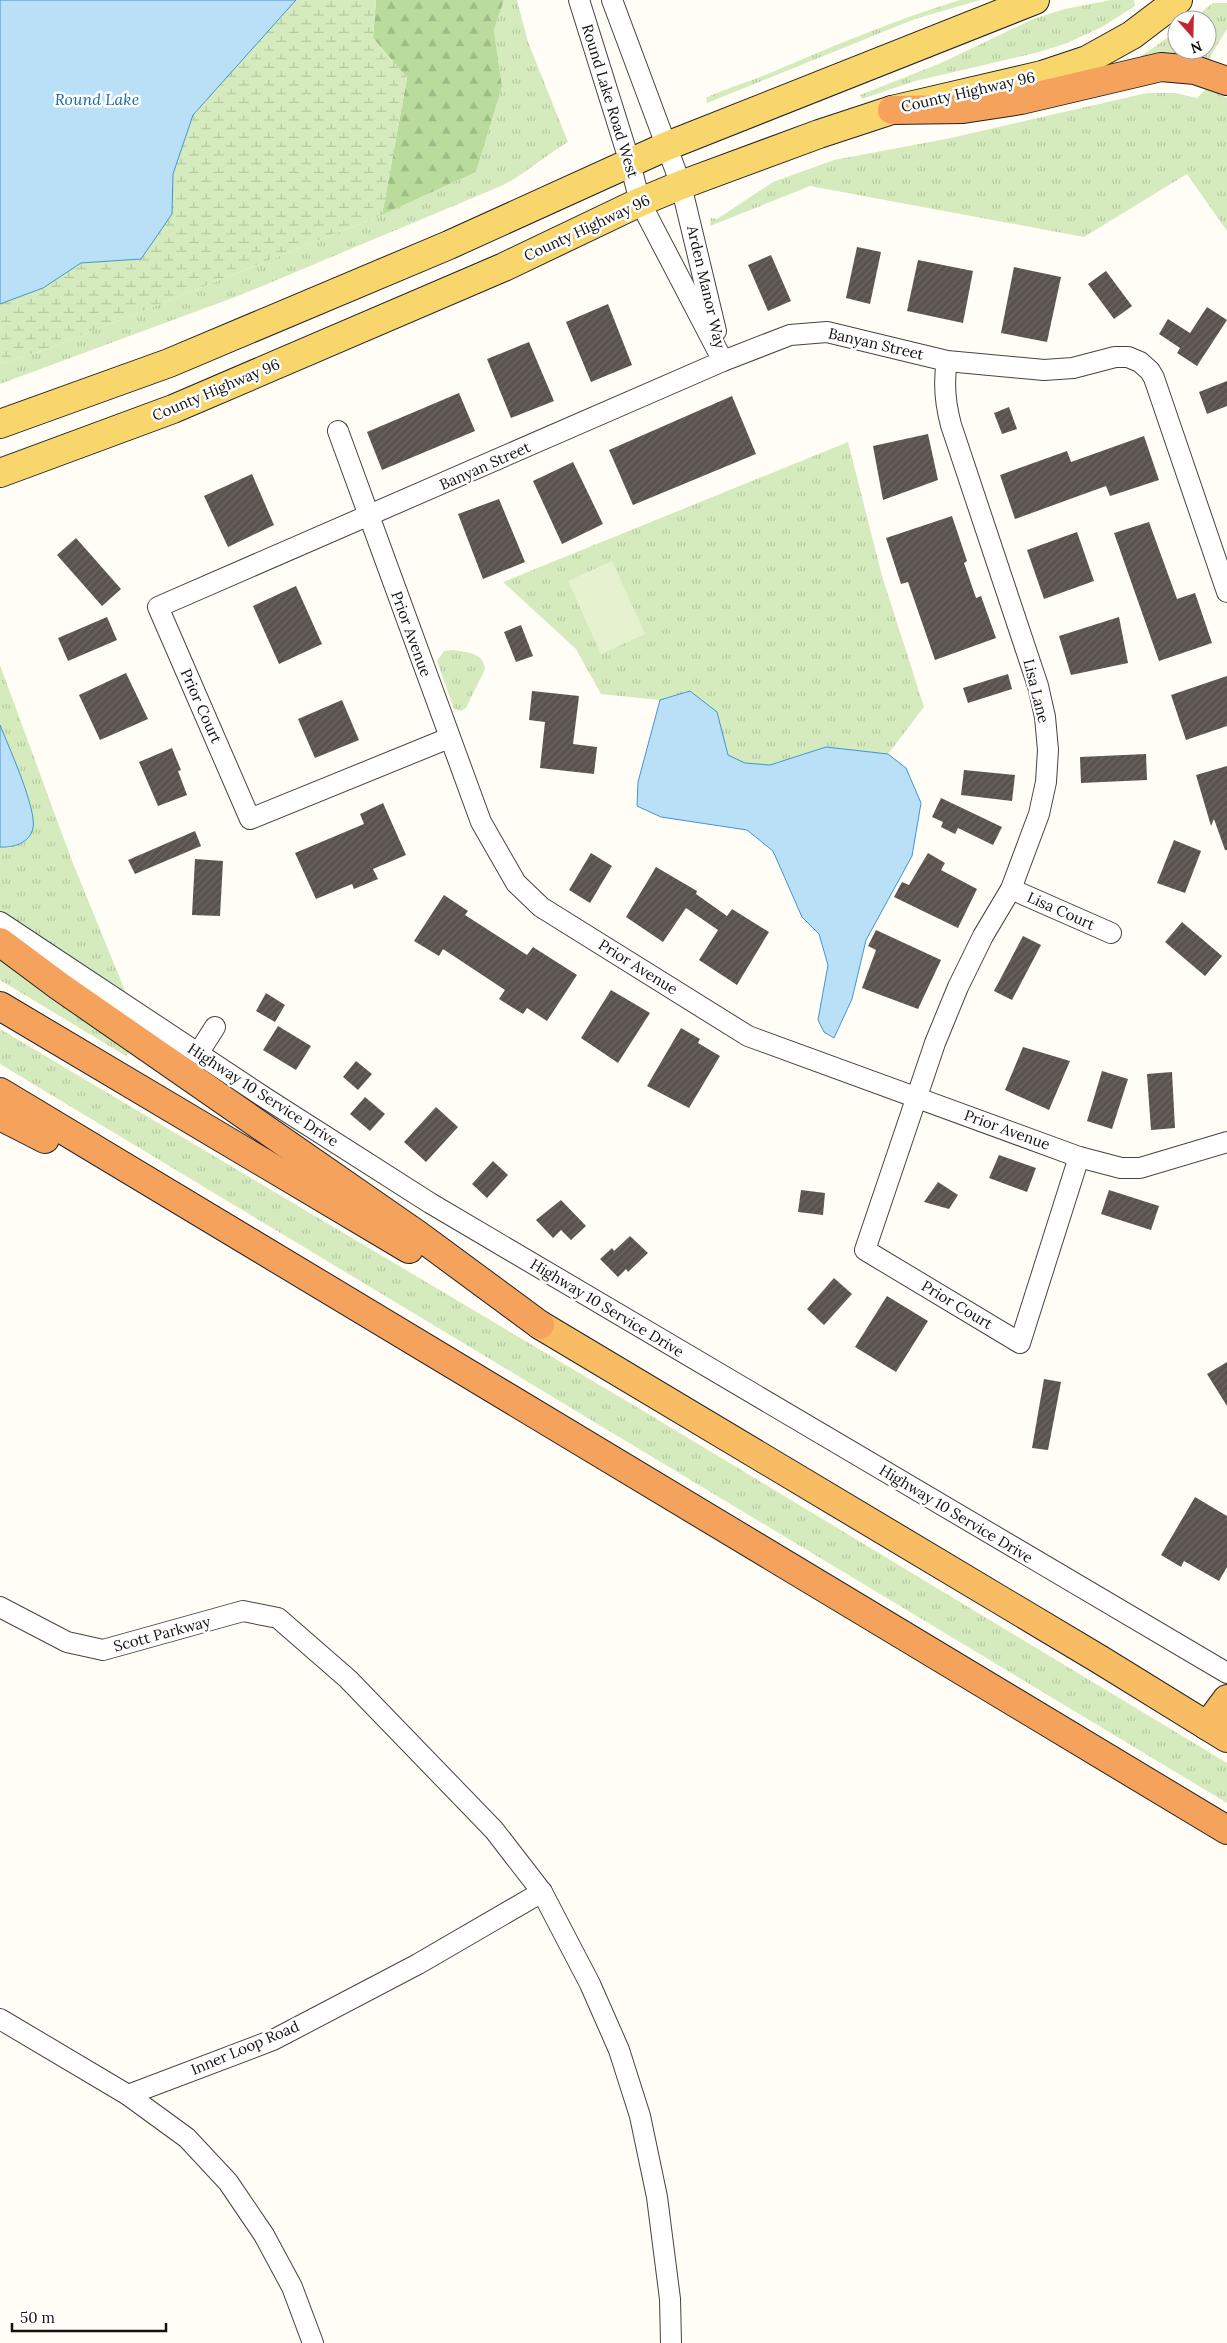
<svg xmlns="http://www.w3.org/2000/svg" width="1227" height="2343" font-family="Lora,serif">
<defs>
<pattern id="grass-tufts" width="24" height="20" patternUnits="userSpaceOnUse" patternTransform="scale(1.25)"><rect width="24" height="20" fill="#d5ebbd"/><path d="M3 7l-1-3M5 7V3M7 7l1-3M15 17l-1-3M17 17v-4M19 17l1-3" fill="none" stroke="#b6c8a1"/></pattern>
<pattern id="forest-firs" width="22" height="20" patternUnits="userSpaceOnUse" patternTransform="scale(1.25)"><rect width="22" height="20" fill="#b9dc9c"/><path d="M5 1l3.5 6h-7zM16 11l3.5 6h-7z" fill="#9ebc85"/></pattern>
<pattern id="wetland-marsh" width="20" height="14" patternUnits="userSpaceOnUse" patternTransform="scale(1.25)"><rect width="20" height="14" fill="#d5ebbd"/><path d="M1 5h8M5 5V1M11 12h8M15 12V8" fill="none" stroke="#b6c8a1"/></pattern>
<pattern id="building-hatch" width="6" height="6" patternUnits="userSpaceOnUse" patternTransform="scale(1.25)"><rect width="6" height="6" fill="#5a524d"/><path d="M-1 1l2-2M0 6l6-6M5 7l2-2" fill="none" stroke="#6d6662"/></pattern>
</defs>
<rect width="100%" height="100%" fill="#fffdf5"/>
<g fill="url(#grass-tufts)">
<path d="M504,0H517L528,42L568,142C544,156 526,174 501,186L243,294L0,384V364L42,351L382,215L476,172L502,87L494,30Z"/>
<path d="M960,0H980L915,19L707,103L706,98C726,88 749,82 770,73C833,46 895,20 960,0Z"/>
<path d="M1111,0H1134L1135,6L1102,27L1067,43L1039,52L915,81L862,99L860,95L941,63L1033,19L1065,9Z"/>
<path d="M1213,3H1227V29L1207,62L1136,60L1177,31V50H1207V20H1191Z"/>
<path d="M1207,88L1227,98V231L1187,174L1084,237L810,186L710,226L711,218L717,219L773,182L834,160L951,138L1147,93H1175L1197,98Z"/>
<path d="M848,442L882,576L924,707L888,754L826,747L770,765L745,763L728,755L717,712L690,691L660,700L601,694L576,649L503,582Z"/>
<path d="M454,650C468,653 483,652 485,669L466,708L461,711L454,709L437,661L444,651Z"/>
<path d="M0,665L72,861L128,998L0,913V847L10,848L33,827L30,802L0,725Z"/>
<path d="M0,954L132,1048L126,1056L0,980Z"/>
<path d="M0,1029L640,1409L1227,1763V1803L0,1064Z"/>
</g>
<path fill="url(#forest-firs)" d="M376,0H504L494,30L502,87L476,172L382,215L407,78L373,38Z"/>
<path fill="url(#wetland-marsh)" d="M296,0H376L373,38L407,78L382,215L42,351L0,364V304L43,288L81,263L141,259L172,214L173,174L193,115Z"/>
<path fill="#e6f2cf" d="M612,561L645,634L601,654L568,581Z"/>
<g fill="#b9e0f7" stroke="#3f96cf">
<path d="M0,0H296L193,115L173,174L172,214L141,259L81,263L43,288L0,304Z"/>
<path d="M690,691L717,712L728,755L745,763L770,765L826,747L888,754L906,768L921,803L912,856L866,940L852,999L834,1038L824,1032L818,1020L828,965L819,934L802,917L773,851L747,830L661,817L637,806L638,782L660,700Z"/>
<path d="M0,725C8,745 37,809 33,828C30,843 13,848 0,847Z"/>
</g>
<g fill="url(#building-hatch)">
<path d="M857,247L881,252L870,304L846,298Z"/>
<path d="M771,255L791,301L768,311L748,265Z"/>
<path d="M918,260L973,271L963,323L907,311Z"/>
<path d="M1014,267L1061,277L1047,342L1001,333Z"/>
<path d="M1106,271L1132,306L1114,319L1088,284Z"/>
<path d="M608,304L632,365L591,382L566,322Z"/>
<path d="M1207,307L1227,320L1197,366L1177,353L1180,348L1159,334L1168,319L1190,333Z"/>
<path d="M529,342L554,401L511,418L487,359Z"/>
<path d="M1227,381V406L1207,414L1199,392Z"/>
<path d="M459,393L475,431L382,470L367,432Z"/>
<path d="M732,396L756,454L633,505L609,450Z"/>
<path d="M1009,407L1017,429L1002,434L994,413Z"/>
<path d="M928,434L938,480L883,500L873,446Z"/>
<path d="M1144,436L1159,480L1110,496L1106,486L1015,519L1000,475L1067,451L1071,462Z"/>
<path d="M573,462L603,524L562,544L533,481Z"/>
<path d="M252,474L274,525L228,547L204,496Z"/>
<path d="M499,499L525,562L483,579L458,514Z"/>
<path d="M952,516L967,561L964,563L976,598L981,596L996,638L935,660L908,582L901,584L886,538Z"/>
<path d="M1149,522L1177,599L1195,593L1212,643L1159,661L1114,533Z"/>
<path d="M1077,532L1094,581L1044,599L1027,550Z"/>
<path d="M76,538L121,589L102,606L57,555Z"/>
<path d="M296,586L322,644L279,664L253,606Z"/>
<path d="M107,617L117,640L68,661L58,638Z"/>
<path d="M1119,617L1128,663L1071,675L1059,636Z"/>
<path d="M521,625L533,656L516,662L504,632Z"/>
<path d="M126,673L148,719L100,740L79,695Z"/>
<path d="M1008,674L1012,689L968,703L963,688Z"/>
<path d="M1227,676V726L1186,740L1171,695Z"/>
<path d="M532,691L579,696L573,744L597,747L594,774L540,768L545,722L529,720Z"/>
<path d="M342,700L359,740L315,758L298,719Z"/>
<path d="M172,748L181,770L178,771L187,795L158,806L139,762Z"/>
<path d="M1146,754L1147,780L1081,783L1080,757Z"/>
<path d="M1227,766V850H1225L1214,819L1211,826L1196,775Z"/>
<path d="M964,770L1015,775L1012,801L961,795Z"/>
<path d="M941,798L1002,827L993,845L958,828L955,834L941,827L943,822L932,817Z"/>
<path d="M383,803L406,855L373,869L378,879L354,889L352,884L316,899L295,853L364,824L360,814Z"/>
<path d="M195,831L201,846L135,874L128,860Z"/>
<path d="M1174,840L1201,851L1185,893L1157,883Z"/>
<path d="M591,853L612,866L590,903L569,890Z"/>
<path d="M928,853L945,863L941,870L977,889L958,928L894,897L902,882L909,885Z"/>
<path d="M195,859L223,861L220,916L192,915Z"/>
<path d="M656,867L697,891L696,894L727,916L732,909L769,932L737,985L699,960L718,930L686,908L663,942L626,917Z"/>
<path d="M444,895L468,911L465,915L527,955L533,947L577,975L547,1021L527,1008L523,1014L499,999L505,990L443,949L439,956L414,941Z"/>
<path d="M1182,922L1222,956L1205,976L1165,942Z"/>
<path d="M876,930L941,960L918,1009L862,988L876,950L868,946Z"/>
<path d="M1023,936L1041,945L1012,1000L994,991Z"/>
<path d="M611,990L650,1013L618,1063L581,1038Z"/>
<path d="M266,993L285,1005L275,1022L256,1011Z"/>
<path d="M278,1026L311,1046L296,1070L263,1050Z"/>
<path d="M681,1028L700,1039L698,1043L720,1056L689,1108L647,1086Z"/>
<path d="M1023,1047L1070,1061L1049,1110L1005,1090Z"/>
<path d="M356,1061L372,1074L358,1090L343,1077Z"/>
<path d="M1102,1071L1128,1079L1112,1129L1087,1121Z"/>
<path d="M1172,1072L1175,1128L1151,1130L1147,1074Z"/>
<path d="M365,1097L385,1114L370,1131L350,1114Z"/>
<path d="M436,1107L458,1127L426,1162L404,1142Z"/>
<path d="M999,1155L1036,1168L1027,1192L989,1178Z"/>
<path d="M493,1161L508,1175L487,1198L472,1184Z"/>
<path d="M938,1182L958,1195L949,1209L924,1202Z"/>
<path d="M801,1190L825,1193L823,1215L798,1212Z"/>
<path d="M1109,1190L1159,1206L1151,1230L1101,1214Z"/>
<path d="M561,1200L586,1226L571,1240L561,1230L553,1238L536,1220Z"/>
<path d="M630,1236L648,1253L628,1272L626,1269L618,1277L600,1259L612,1248L614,1251Z"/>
<path d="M834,1278L852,1294L824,1325L807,1309Z"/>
<path d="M887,1296L928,1321L896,1372L855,1347Z"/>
<path d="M1227,1362V1406L1207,1374Z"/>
<path d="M1044,1379L1061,1382L1048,1450L1032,1448Z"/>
<path d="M1195,1497L1227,1516V1567L1219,1581L1184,1561L1181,1567L1161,1555Z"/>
</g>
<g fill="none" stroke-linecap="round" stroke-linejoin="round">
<g stroke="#444" stroke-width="22">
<g id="minor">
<path d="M579,0L630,163L640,202L723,361"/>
<path d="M612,0L681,185L716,331"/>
<path d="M947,361C943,384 945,403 951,425L1038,686L1045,717L1048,750L1046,782L1039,814L1011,889L983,936L958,987L935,1043L865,1250L1020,1343L1079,1157"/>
<path d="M338,431L481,822L516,883L541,907L748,1036L1079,1157L1121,1168H1140L1227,1142"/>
<path d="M449,738L250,819L158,607L723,361L790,335L827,332L947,361L1044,370L1073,368L1115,357H1128L1140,362L1150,371L1154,378L1227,592"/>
<path d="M1011,889L1111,933"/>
<path d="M0,922L267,1099L430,1203L1227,1673"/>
<path d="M199,1052L215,1027"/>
<path d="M0,1607L67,1642L103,1650L243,1611L278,1618L348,1679L494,1830L542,1892L590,1984L619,2050L640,2116L657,2197L670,2299L671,2343"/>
<path d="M0,2019L128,2095L273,2040L418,1964L542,1892"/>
<path d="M128,2095L187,2138L228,2182L264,2235L292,2287L313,2343"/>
</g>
</g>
<g stroke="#222" stroke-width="30">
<g id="primary">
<path d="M0,424L169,363L449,245L667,146L1035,0"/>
<path d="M0,473L173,409L504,267L640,202L681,185L819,134L892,110L1042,75L1087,60L1132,35L1178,0"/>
</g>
</g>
<g stroke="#222" stroke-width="30">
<g id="trunk">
<path d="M540,1325L1099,1659L1227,1738"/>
<path d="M1207,1726L1227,1699"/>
</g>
</g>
<g stroke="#222" stroke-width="30">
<g id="motorway">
<path d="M892,110L963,109L1021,100L1161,67L1195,70L1227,81"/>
<path d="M0,942L59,986L418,1235L540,1325"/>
<path d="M0,1006L409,1249"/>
<path d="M0,1092L1227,1830"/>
<path d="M0,1116L45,1139"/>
</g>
</g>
<use href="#minor" stroke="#fff" stroke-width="20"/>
<use href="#primary" stroke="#f9d66b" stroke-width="28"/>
<use href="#trunk" stroke="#f7bc64" stroke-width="28"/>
<use href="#motorway" stroke="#f5a25d" stroke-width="28"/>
</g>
<g text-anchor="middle" stroke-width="5" stroke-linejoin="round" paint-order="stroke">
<g font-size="15" fill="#111" stroke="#fff">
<text transform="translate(968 92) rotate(-13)" y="5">County Highway 96</text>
<text transform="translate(610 101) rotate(73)" y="5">Round Lake Road West</text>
<text transform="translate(587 228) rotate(-25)" y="5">County Highway 96</text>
<text transform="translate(706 287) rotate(77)" y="5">Arden Manor Way</text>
<text transform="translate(876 344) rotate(13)" y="5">Banyan Street</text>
<text transform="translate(216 390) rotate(-23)" y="5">County Highway 96</text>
<text transform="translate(485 466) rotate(-24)" y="5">Banyan Street</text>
<text transform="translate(411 634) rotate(70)" y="5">Prior Avenue</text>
<text transform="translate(1036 691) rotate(76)" y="5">Lisa Lane</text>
<text transform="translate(201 706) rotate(66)" y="5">Prior Court</text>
<text transform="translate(1061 911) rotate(24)" y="5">Lisa Court</text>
<text transform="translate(638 967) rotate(32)" y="5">Prior Avenue</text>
<text transform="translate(263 1095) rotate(33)" y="5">Highway 10 Service Drive</text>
<text transform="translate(1007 1130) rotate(20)" y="5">Prior Avenue</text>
<text transform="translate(957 1305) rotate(31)" y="5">Prior Court</text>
<text transform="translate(607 1308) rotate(31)" y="5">Highway 10 Service Drive</text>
<text transform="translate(956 1514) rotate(31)" y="5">Highway 10 Service Drive</text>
<text transform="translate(162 1634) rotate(-15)" y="5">Scott Parkway</text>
<text transform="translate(245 2048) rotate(-23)" y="5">Inner Loop Road</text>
</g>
<g font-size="16" font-style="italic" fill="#1768a6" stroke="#fff">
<text x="97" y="105">Round Lake</text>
</g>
</g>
<g transform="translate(1192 35) rotate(160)"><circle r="24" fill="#ffffff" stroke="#a0a0a0"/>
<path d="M0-4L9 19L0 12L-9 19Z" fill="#c4262e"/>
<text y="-8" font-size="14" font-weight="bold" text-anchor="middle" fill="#111111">N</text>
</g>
<path d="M12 2323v8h154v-8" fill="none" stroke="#111111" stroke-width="2.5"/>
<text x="20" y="2323" font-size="15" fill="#111111" stroke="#ffffff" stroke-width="4" paint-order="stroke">50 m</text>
</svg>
